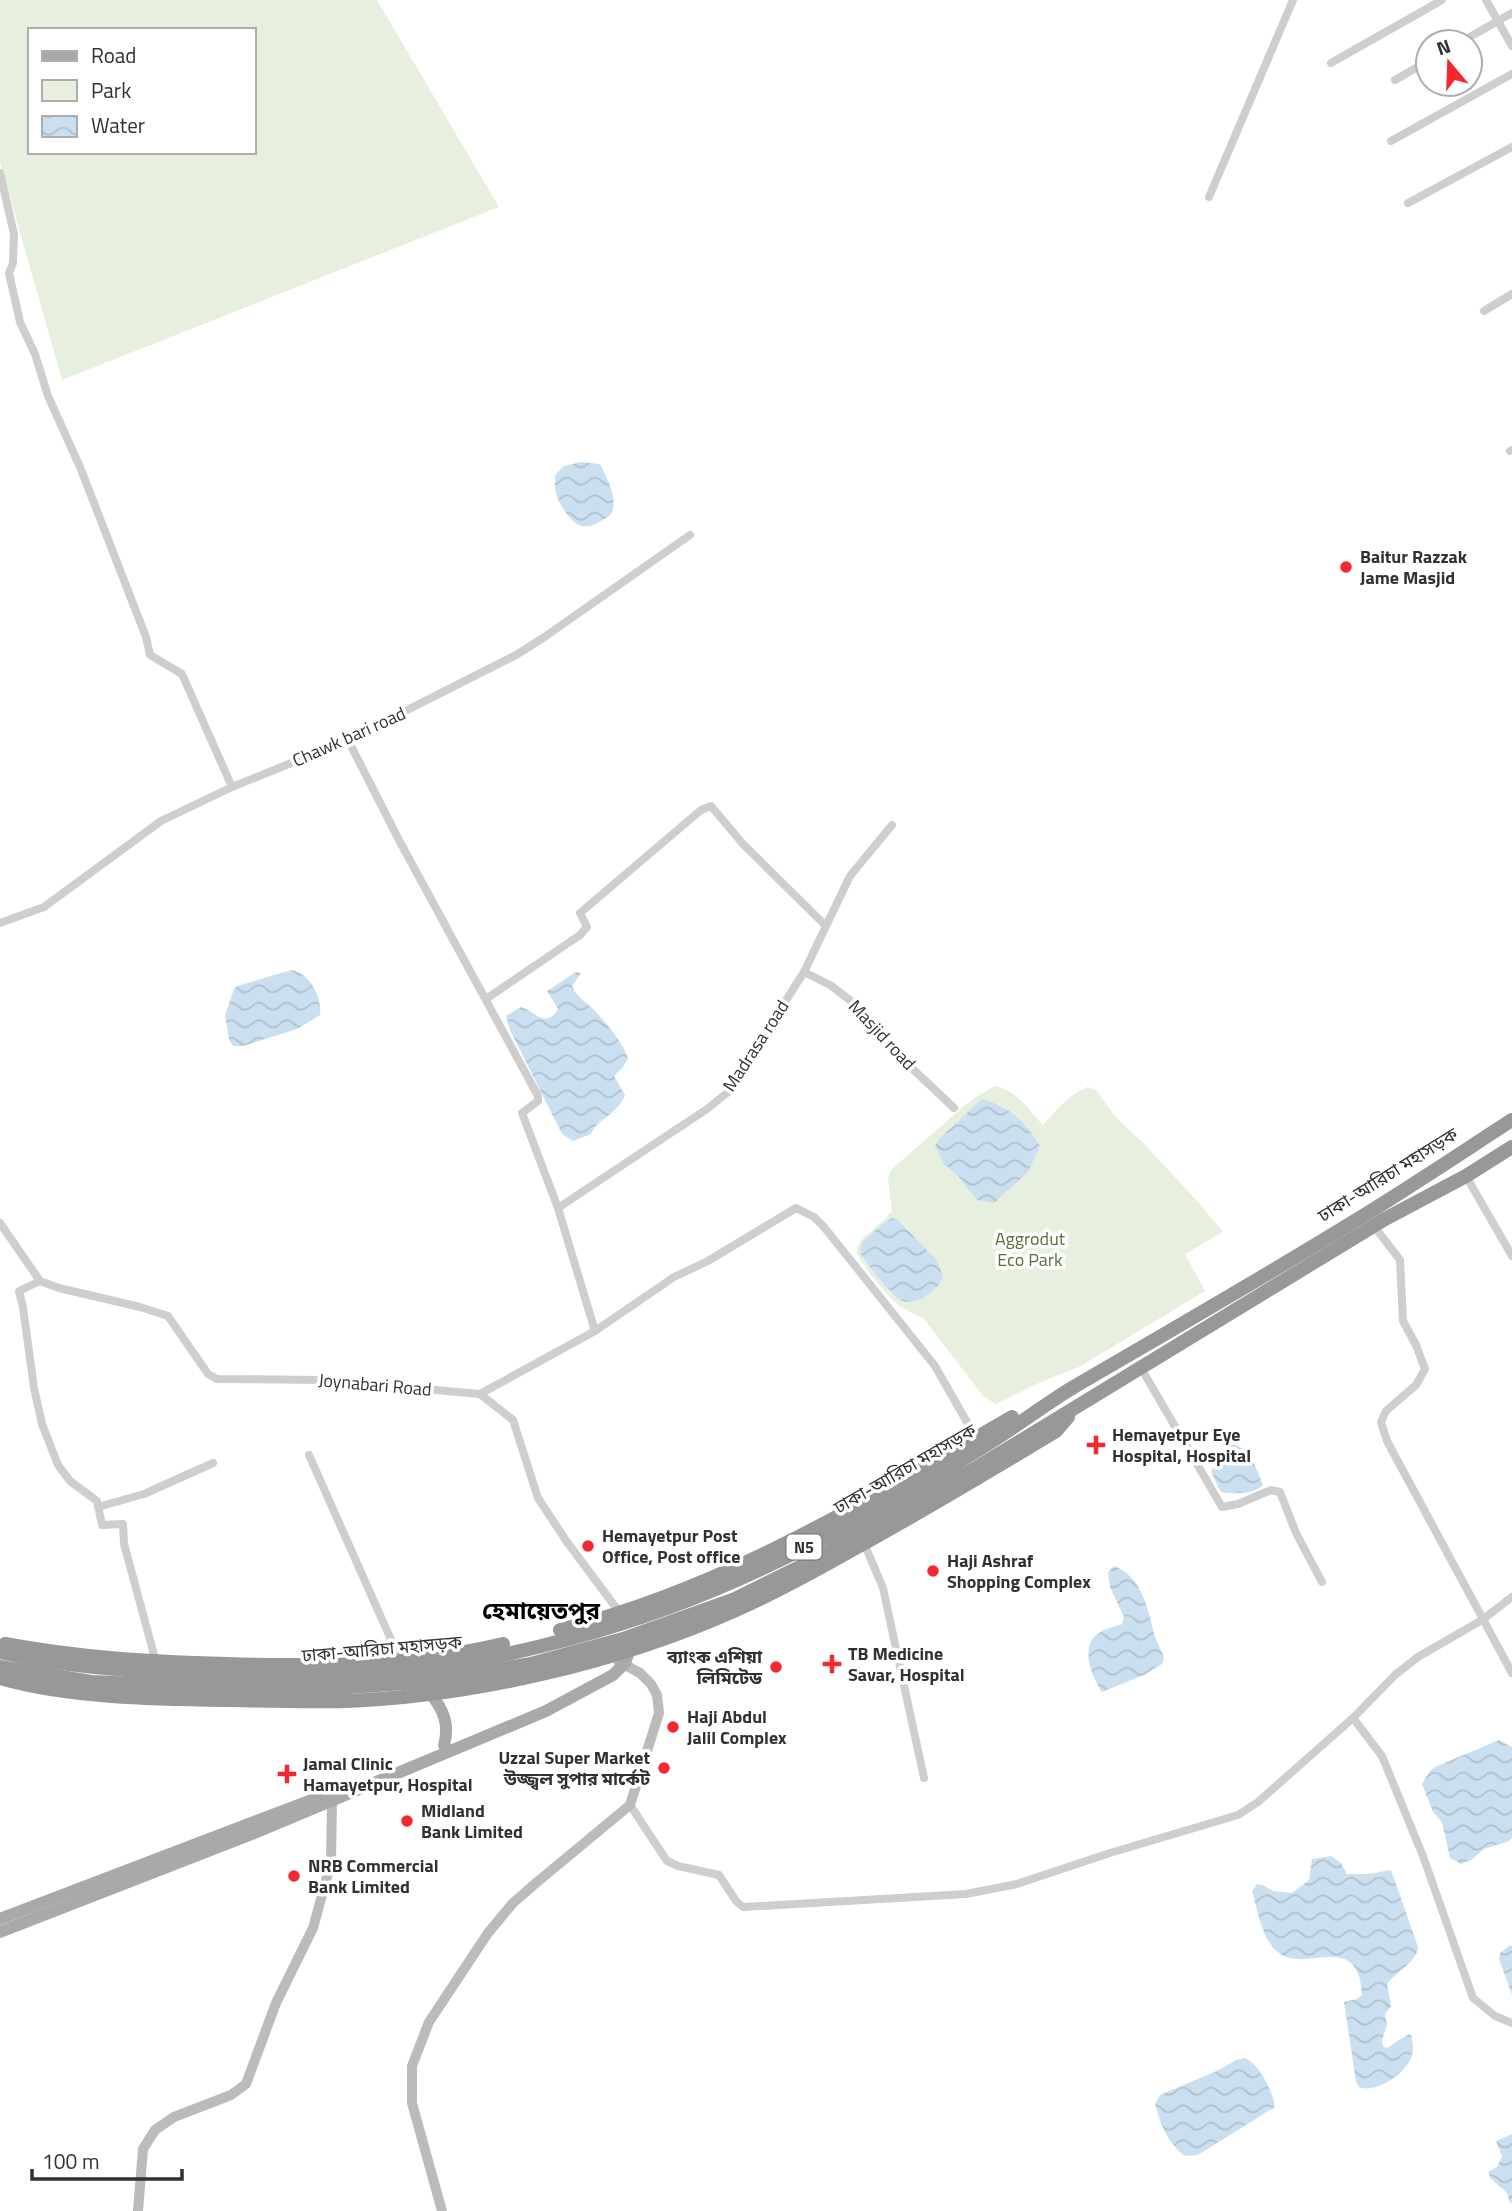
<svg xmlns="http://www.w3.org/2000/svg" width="1512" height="2211" font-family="'Titillium Web','Noto Sans Bengali',sans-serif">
<defs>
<pattern id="water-waves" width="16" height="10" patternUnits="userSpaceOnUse" patternTransform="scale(1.75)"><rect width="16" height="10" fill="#cae0f0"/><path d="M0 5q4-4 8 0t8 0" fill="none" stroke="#aec1ce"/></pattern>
</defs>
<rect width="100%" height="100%" fill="#fff"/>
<g fill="#e7efdf" fill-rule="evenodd">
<path d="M0,0H377L499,207L62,380L0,162ZM30,30H254V152H30Z"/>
<path d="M995,1086C1016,1089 1029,1111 1043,1125C1056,1110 1069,1095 1087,1087L1096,1090L1115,1116L1147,1147L1198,1202L1223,1232L1185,1254L1205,1291L1079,1367L1041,1382L996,1404L983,1396L924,1319L899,1306L889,1296L871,1275L857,1254L858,1246L863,1238L884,1220L892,1211L888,1178L891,1170L971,1100Z"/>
</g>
<g fill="url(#water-waves)">
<path d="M581,462L600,464C606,476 618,498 612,512C610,517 603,520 599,522C582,532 573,524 564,510C556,497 553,489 556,474L564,466Z"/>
<path d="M292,970C311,974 322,998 320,1015L297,1029L243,1046H233L229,1039L225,1015L234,989L237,986Z"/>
<path d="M576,972L581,973L572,986C576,997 588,1003 595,1011C608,1025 623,1042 628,1059L623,1067L614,1076L625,1095C618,1114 596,1120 591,1134L573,1141L562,1134L510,1030L506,1016L521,1007C536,1011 545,1030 558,1009L547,991Z"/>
<path d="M982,1099C1010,1107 1025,1121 1040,1146L1028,1172L994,1203L977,1200L957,1175L944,1164L935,1146L940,1138Z"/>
<path d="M893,1218L897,1219L938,1262L943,1278C937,1290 918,1306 903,1301C893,1298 865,1262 860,1252L862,1242L885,1222Z"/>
<path d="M1233,1444C1249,1447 1258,1471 1263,1485C1252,1495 1237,1493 1223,1493L1219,1489L1211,1471Z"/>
<path d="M1114,1566C1141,1575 1148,1609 1154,1633C1156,1642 1162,1650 1164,1659L1162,1664L1144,1675L1102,1692C1093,1679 1080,1649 1096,1635C1103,1629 1113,1627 1122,1624L1124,1617L1110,1587L1108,1572Z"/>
<path d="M1499,1740L1512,1747V1838L1509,1841L1484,1849L1471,1860L1461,1864L1450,1858L1442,1822L1433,1812L1422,1784L1430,1771L1435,1767Z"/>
<path d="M1331,1856L1341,1863L1347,1874H1368L1391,1870L1418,1947C1417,1962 1396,1972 1387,1984L1391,2006L1385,2014L1387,2025L1382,2040L1383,2046L1387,2048L1409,2034L1411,2035C1413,2042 1414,2050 1411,2058C1405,2074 1375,2094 1359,2087L1356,2082L1344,2002L1357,1999L1362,1995C1359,1931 1309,1971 1282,1955C1262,1944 1258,1911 1252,1891L1257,1884L1263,1885L1273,1891L1292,1893L1309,1880L1312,1859Z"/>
<path d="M1509,1946H1512V1995L1499,1959L1500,1953Z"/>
<path d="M1245,2058C1260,2065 1273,2092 1275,2107L1198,2155L1185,2156C1167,2142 1161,2126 1155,2104L1160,2095L1219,2070L1236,2060Z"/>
<path d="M1512,2134V2203H1510L1507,2193L1491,2179L1488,2172L1497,2167L1502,2157L1496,2141Z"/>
</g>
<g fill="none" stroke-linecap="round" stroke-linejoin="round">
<g stroke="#cecece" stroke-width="8">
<path d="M1486,0L1512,46"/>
<path d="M1461,42L1512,13"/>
<path d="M1331,63L1442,0"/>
<path d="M1395,80L1428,61"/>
<path d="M1391,141L1512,74"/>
<path d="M0,173L14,234L13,263L9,273L20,322L35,354L48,396L80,467L146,637L150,655L182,674L232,787"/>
<path d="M1209,197L1293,0"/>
<path d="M1408,203L1512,147"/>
<path d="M1484,311L1512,294"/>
<path d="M1510,451L1512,450"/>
<path d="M348,740L400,842L538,1096V1101L522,1113L558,1208L595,1331"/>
<path d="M0,923L44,907L161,821L232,787L348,740L516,655L543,638L690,535"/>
<path d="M804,972L830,985L859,1007L898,1055L954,1108"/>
<path d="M486,999L580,935L587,927L580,913L701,810L711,806L743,844L826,926"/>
<path d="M1466,1176L1512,1256"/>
<path d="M558,1208L707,1109L727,1093L804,972L850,876L892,825"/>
<path d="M0,1223L40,1281"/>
<path d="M1374,1226L1400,1260L1403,1321L1416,1345L1425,1369L1416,1385L1386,1411L1381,1422L1387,1441L1512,1673"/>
<path d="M40,1281L59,1288L140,1307L168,1316L208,1374L217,1379L323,1380L480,1394L513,1420L538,1498L567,1542L620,1613"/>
<path d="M40,1281L19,1291L23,1307L34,1388L42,1424L58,1465L70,1481L97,1501L102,1525L123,1524L124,1544L156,1662"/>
<path d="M1141,1368L1222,1507L1238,1504L1271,1490L1280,1492L1296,1533L1322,1582"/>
<path d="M480,1394L595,1331L674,1277L708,1261L796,1208L814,1217L824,1227L935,1366L976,1438"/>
<path d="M309,1455L400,1660"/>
<path d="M98,1507L144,1494L213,1463"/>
<path d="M864,1543L883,1588L924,1778"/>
<path d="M1353,1718L1382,1756L1423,1856L1473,1998L1495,2016L1512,2023"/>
<path d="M630,1805L667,1861L678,1866L719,1875L736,1901L743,1907L966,1894L1017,1884L1110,1853L1238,1815L1258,1802L1353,1718L1395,1675L1418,1657L1482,1620L1512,1597"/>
</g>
<g stroke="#bbb" stroke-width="10">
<path d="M138,2211L143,2149L155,2130L174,2117L231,2095L246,2084L276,2003L313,1928L331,1862L332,1801L330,1794"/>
<path d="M442,2211L412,2103V2066L429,2022L488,1933L513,1903L536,1883L630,1805L659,1713L657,1695L651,1684L640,1673L618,1661"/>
</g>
<g stroke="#a9a9a9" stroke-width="12">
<path d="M430,1693C443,1709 450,1724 444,1745"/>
<path d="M0,1919L330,1793"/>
<path d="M0,1932L252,1834L546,1711L613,1675L625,1663L630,1648"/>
</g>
<g stroke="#989898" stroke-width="14">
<path d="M560,1630C724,1589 867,1501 1012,1417"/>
<path d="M5,1644C79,1658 152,1662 227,1664C319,1667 414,1665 503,1644"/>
<path d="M0,1652C63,1666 126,1671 190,1674C236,1676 284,1679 331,1677C466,1672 618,1633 741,1578C826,1540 910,1493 989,1443C1017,1426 1044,1405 1072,1388C1168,1332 1264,1277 1358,1219C1410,1187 1461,1153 1512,1120"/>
<path d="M0,1667L91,1682L197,1687L323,1689L431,1681L531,1664L623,1639L735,1599L816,1559L865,1529L971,1471L1385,1219L1466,1176L1512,1147"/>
<path d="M0,1678C69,1698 157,1699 228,1700C268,1701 307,1702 346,1701C475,1696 620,1662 738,1609C777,1592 815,1571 852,1550C921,1512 988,1472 1056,1431L1068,1417"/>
</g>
</g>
<g fill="#f42830" stroke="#fff" stroke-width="2.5">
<circle cx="1346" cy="567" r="7"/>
<path d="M1092.5 1434.5h7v7h7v7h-7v7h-7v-7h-7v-7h7z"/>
<circle cx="588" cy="1546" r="7"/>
<circle cx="933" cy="1571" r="7"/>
<path d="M828.5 1653.5h7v7h7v7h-7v7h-7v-7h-7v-7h7z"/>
<circle cx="776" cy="1667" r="7"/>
<circle cx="673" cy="1727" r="7"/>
<circle cx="664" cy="1768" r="7"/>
<path d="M283.5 1763.5h7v7h7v7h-7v7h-7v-7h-7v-7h7z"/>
<circle cx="407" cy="1821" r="7"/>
<circle cx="294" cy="1876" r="7"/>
</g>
<g text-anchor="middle" stroke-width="7" stroke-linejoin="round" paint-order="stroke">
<rect fill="#fff" stroke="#6f6f6f" stroke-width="2" x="786.5" y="1534.5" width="35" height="25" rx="5"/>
<g font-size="16" font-weight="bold" fill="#313131">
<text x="804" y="1553">N5</text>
</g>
<g font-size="18" font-weight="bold" fill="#313131" stroke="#fff" text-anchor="start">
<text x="1360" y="563">Baitur Razzak<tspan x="1360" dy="21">Jame Masjid</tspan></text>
<text x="1112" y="1441">Hemayetpur Eye<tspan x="1112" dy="21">Hospital, Hospital</tspan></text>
<text x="602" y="1542">Hemayetpur Post<tspan x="602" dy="21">Office, Post office</tspan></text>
<text x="947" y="1567">Haji Ashraf<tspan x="947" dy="21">Shopping Complex</tspan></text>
<text x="848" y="1660">TB Medicine<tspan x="848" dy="21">Savar, Hospital</tspan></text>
<text x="762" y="1663" text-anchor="end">ব্যাংক এশিয়া<tspan x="762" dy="21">লিমিটেড</tspan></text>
<text x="687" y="1723">Haji Abdul<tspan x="687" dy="21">Jalil Complex</tspan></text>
<text x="650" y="1764" text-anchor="end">Uzzal Super Market<tspan x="650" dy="21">উজ্জ্বল সুপার মার্কেট</tspan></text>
<text x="303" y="1770">Jamal Clinic<tspan x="303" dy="21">Hamayetpur, Hospital</tspan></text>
<text x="421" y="1817">Midland<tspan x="421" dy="21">Bank Limited</tspan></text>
<text x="308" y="1872">NRB Commercial<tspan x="308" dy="21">Bank Limited</tspan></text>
</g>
<g font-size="18" fill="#313131" stroke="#fff">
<text transform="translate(349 737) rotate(-24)" y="6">Chawk bari road</text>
<text transform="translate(882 1035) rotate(47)" y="6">Masjid road</text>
<text transform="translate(756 1046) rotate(-57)" y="6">Madrasa road</text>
<text transform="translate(1388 1175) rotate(-32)" y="6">ঢাকা-আরিচা মহাসড়ক</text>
<text transform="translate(375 1385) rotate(5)" y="6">Joynabari Road</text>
<text transform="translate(905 1469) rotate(-30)" y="6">ঢাকা-আরিচা মহাসড়ক</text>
<text transform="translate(382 1649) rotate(-5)" y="6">ঢাকা-আরিচা মহাসড়ক</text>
</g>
<g font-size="18" fill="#52723a" stroke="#fff">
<text x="1030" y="1245">Aggrodut<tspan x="1030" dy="21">Eco Park</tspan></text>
</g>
<g font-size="24" font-weight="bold" fill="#000" stroke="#fff">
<text x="541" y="1619">হেমায়েতপুর</text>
</g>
</g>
<rect x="28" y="28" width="228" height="126" fill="#ffffff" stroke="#adadad" stroke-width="2"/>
<rect x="42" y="51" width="35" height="10" fill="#a9a9a9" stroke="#adadad" stroke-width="2"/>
<text x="91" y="63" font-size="21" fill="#313131">Road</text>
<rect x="42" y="80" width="35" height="21" fill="#e7efdf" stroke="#adadad" stroke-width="2"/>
<text x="91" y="98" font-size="21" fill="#313131">Park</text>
<rect x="42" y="116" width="35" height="21" fill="url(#water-waves)" stroke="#adadad" stroke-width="2"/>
<text x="91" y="133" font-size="21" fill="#313131">Water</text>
<g transform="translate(1449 63) rotate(341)"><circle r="33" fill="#ffffff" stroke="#adadad" stroke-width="2"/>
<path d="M0-5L12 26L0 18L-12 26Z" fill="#f42830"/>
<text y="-10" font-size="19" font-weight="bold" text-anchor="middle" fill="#313131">N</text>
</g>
<path d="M32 2169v10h150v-10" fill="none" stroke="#313131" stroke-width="3.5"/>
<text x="42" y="2169" font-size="21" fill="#313131" stroke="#ffffff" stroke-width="5" paint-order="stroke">100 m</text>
</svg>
